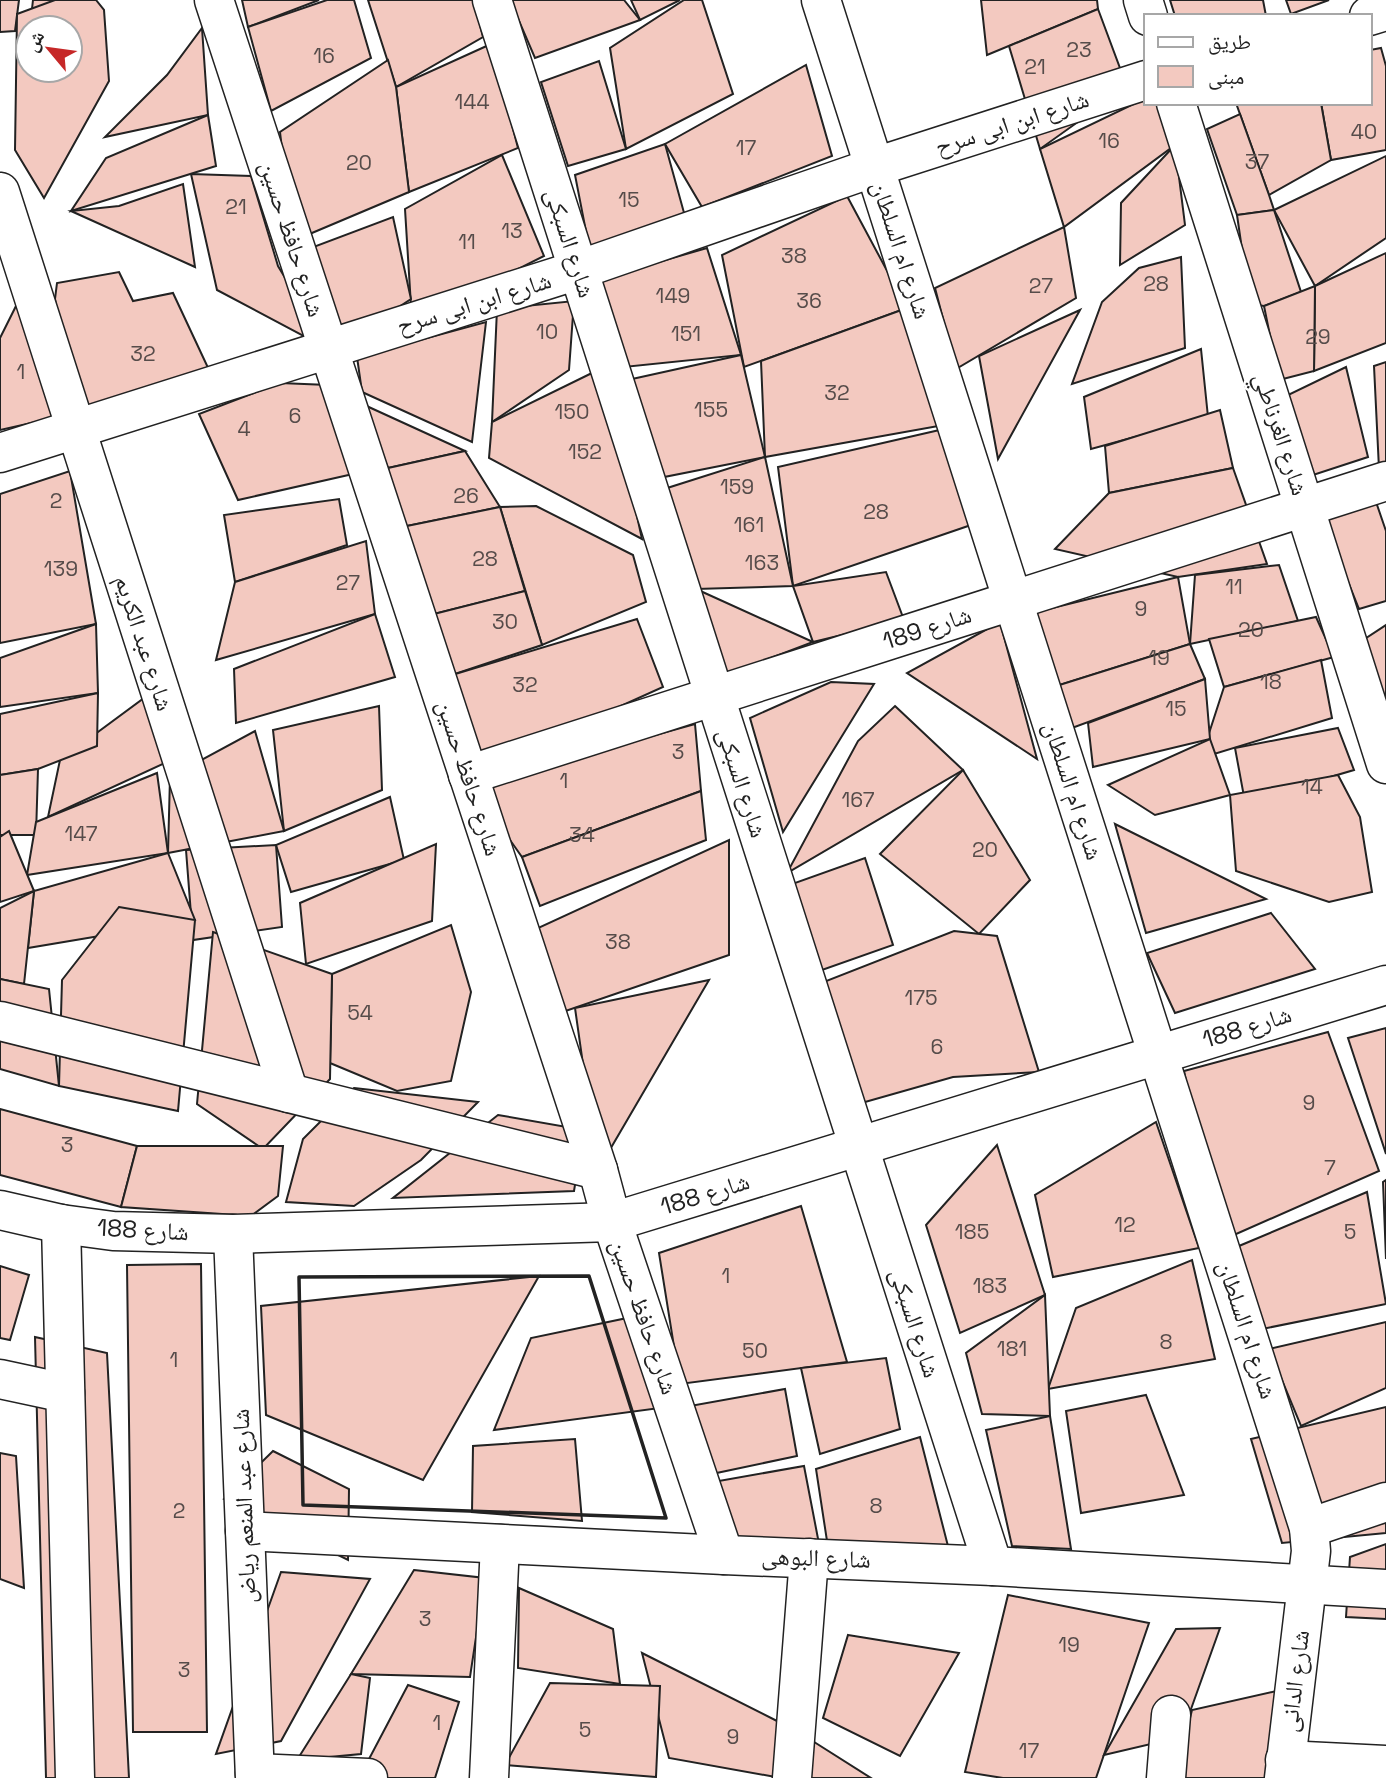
<svg xmlns="http://www.w3.org/2000/svg" width="1386" height="1778" font-family="'Space Grotesk','Noto Naskh Arabic',sans-serif">
<rect width="100%" height="100%" fill="#fff"/>
<g fill="#f3c9c0" stroke="#222" stroke-width="2" fill-rule="evenodd">
<path d="M0,0H19L15,31L0,32Z"/>
<path d="M33,0H77L32,9Z"/>
<path d="M55,0H96L104,10L109,81L44,198L15,150L17,14ZM28,28H70V70H28Z"/>
<path d="M242,0H319L248,27Z"/>
<path d="M327,0H354L371,58L271,111L248,27Z"/>
<path d="M368,0H474L483,37L396,87Z"/>
<path d="M510,0H624L640,20L535,58Z"/>
<path d="M631,0H680L640,20Z"/>
<path d="M684,0H702L733,94L626,149L610,48Z"/>
<path d="M981,0H1097L1098,9L987,55Z"/>
<path d="M1170,0H1263L1266,16H1175Z"/>
<path d="M1286,0H1329L1291,14Z"/>
<path d="M1098,9L1127,87L1040,149L1009,46Z"/>
<path d="M202,28L208,115L105,137L167,75Z"/>
<path d="M491,44L518,148L409,192L396,87Z"/>
<path d="M1381,48L1386,66V150L1331,160L1321,103H1370V50Z"/>
<path d="M388,60L396,87L409,192L293,241L280,132Z"/>
<path d="M599,61L626,149L568,166L541,82Z"/>
<path d="M806,65L832,156L702,207L665,144Z"/>
<path d="M1146,98V103H1162L1175,145L1064,227L1040,149Z"/>
<path d="M1236,103H1321L1331,160L1269,195Z"/>
<path d="M1240,114L1269,195L1274,210L1237,215L1207,129Z"/>
<path d="M208,115L216,166L71,211L106,158Z"/>
<path d="M665,144L686,220L590,252L575,175Z"/>
<path d="M1175,145L1185,225L1120,265L1121,203Z"/>
<path d="M502,155L544,256L412,322L405,209Z"/>
<path d="M1386,156V238L1315,286L1274,210Z"/>
<path d="M191,174L251,176L278,266L328,349L217,290Z"/>
<path d="M183,184L195,267L71,211L119,206Z"/>
<path d="M847,196L907,308L744,367L722,255Z"/>
<path d="M1274,210L1301,292L1264,306L1250,304L1237,215Z"/>
<path d="M393,217L411,299L342,344L308,249Z"/>
<path d="M1064,227L1076,298L956,369L935,288Z"/>
<path d="M707,248L741,355L624,367L600,279Z"/>
<path d="M1386,253V343L1314,371L1315,286Z"/>
<path d="M1181,257L1185,348L1072,384L1102,302L1139,268Z"/>
<path d="M119,272L133,301L173,293L210,372L75,429L55,299L57,283Z"/>
<path d="M1315,286L1314,371L1279,380L1264,306Z"/>
<path d="M20,298L58,417L0,430V338Z"/>
<path d="M574,301L569,370L492,422L497,309Z"/>
<path d="M907,308L944,425L765,457L761,361Z"/>
<path d="M1080,310L998,459L979,356Z"/>
<path d="M486,322L472,442L362,392L357,357Z"/>
<path d="M1201,349L1208,417L1091,449L1084,397Z"/>
<path d="M741,355L765,457L659,478L632,379Z"/>
<path d="M1386,362V466L1379,469L1374,366Z"/>
<path d="M1346,367L1368,457L1310,476L1288,395Z"/>
<path d="M594,372L628,475L642,539L489,458L492,422Z"/>
<path d="M280,383L328,385L353,474L238,500L199,414Z"/>
<path d="M360,403L465,451L388,468Z"/>
<path d="M1220,410L1233,468L1109,493L1105,446Z"/>
<path d="M957,426L971,525L793,586L778,467Z"/>
<path d="M465,451L500,507L402,527L388,468Z"/>
<path d="M765,457L793,586L696,589L661,490Z"/>
<path d="M1233,468L1267,564L1178,577L1055,549L1109,493Z"/>
<path d="M70,471L96,624L0,643V494Z"/>
<path d="M339,499L347,545L235,582L224,515Z"/>
<path d="M1375,499L1386,531V601L1359,609L1321,514Z"/>
<path d="M536,506L633,555L646,602L542,645L500,507Z"/>
<path d="M500,507L525,591L430,615L402,527Z"/>
<path d="M366,541L375,614L216,660L235,582Z"/>
<path d="M1279,565L1298,621L1190,644L1195,575Z"/>
<path d="M886,572L904,620L813,642L793,586Z"/>
<path d="M1178,577L1190,644L1053,687L1036,612Z"/>
<path d="M696,589L813,642L726,675Z"/>
<path d="M525,591L542,645L437,680L430,615Z"/>
<path d="M375,614L395,677L236,723L234,669Z"/>
<path d="M1316,617L1334,657L1224,687L1209,639Z"/>
<path d="M637,619L663,687L468,775L452,675Z"/>
<path d="M1000,622L1037,759L907,673Z"/>
<path d="M96,624L98,693L0,707V658Z"/>
<path d="M1386,625V707L1357,644Z"/>
<path d="M1190,644L1205,679L1072,728L1053,687Z"/>
<path d="M1321,660L1332,718L1201,758L1224,687Z"/>
<path d="M1205,679L1210,739L1093,767L1088,723Z"/>
<path d="M831,682L874,684L783,832L750,718Z"/>
<path d="M159,687L180,756L48,817L60,760Z"/>
<path d="M98,693L97,746L38,769L0,775V714Z"/>
<path d="M379,706L382,790L284,831L273,730Z"/>
<path d="M895,706L963,770L787,873L858,741Z"/>
<path d="M695,724L701,791L522,857L472,786Z"/>
<path d="M1338,728L1354,770L1245,802L1235,748Z"/>
<path d="M255,731L284,831L168,853L170,777Z"/>
<path d="M1210,739L1230,795L1155,815L1108,785Z"/>
<path d="M38,769L36,835H0V775Z"/>
<path d="M963,770L1030,880L979,934L880,854Z"/>
<path d="M157,773L168,853L27,875L36,822Z"/>
<path d="M1338,775L1360,817L1372,892L1329,902L1236,871L1230,795Z"/>
<path d="M701,791L706,840L540,906L522,857Z"/>
<path d="M390,797L404,860L291,892L276,845Z"/>
<path d="M1115,824L1266,899L1146,933Z"/>
<path d="M9,831L34,891L0,902V837Z"/>
<path d="M729,840V955L548,1017L538,928Z"/>
<path d="M436,844L432,921L306,964L300,903Z"/>
<path d="M276,845L282,927L193,940L186,850Z"/>
<path d="M168,853L195,920L28,948L34,891Z"/>
<path d="M865,858L893,945L822,970L792,884Z"/>
<path d="M34,891L24,984L0,979V908Z"/>
<path d="M119,907L195,920L178,1111L59,1086L62,980Z"/>
<path d="M1271,913L1315,969L1175,1013L1147,953Z"/>
<path d="M451,925L471,992L451,1081L397,1091L330,1063L332,974Z"/>
<path d="M954,931L997,936L1039,1072L953,1077L851,1106L821,983Z"/>
<path d="M213,932L332,974L330,1079L263,1149L197,1104Z"/>
<path d="M0,979L49,989L59,1086L0,1069Z"/>
<path d="M709,980L598,1170L575,1008Z"/>
<path d="M1386,1028V1154L1348,1038Z"/>
<path d="M1328,1032L1379,1171L1218,1242L1184,1071Z"/>
<path d="M354,1088L478,1102L421,1160L354,1206L286,1202L303,1139Z"/>
<path d="M0,1109L137,1146L121,1207L0,1175Z"/>
<path d="M498,1115L584,1130L574,1191L393,1198Z"/>
<path d="M1156,1122L1199,1248L1053,1277L1035,1195Z"/>
<path d="M997,1145L1045,1295L960,1333L926,1225Z"/>
<path d="M137,1146H283L278,1196L251,1216L121,1207Z"/>
<path d="M1386,1180V1259L1383,1182Z"/>
<path d="M1367,1192L1386,1304L1247,1332L1239,1246Z"/>
<path d="M801,1206L847,1362L680,1384L659,1253Z"/>
<path d="M1192,1260L1215,1359L1048,1389L1076,1308Z"/>
<path d="M201,1264L207,1732H133L127,1265Z"/>
<path d="M0,1266L29,1275L10,1340L0,1338Z"/>
<path d="M539,1276L423,1480L266,1415L261,1306Z"/>
<path d="M1045,1295L1050,1416L982,1414L966,1353Z"/>
<path d="M632,1317L660,1408L494,1430L531,1338Z"/>
<path d="M1386,1322V1388L1301,1426L1269,1349Z"/>
<path d="M35,1337L107,1353L129,1778H46Z"/>
<path d="M886,1358L900,1429L820,1454L801,1368Z"/>
<path d="M785,1389L797,1456L707,1475L690,1406Z"/>
<path d="M1146,1395L1184,1495L1081,1513L1066,1411Z"/>
<path d="M1386,1407V1533L1282,1543L1251,1439Z"/>
<path d="M1050,1416L1071,1549L1012,1546L986,1430Z"/>
<path d="M920,1437L949,1550L829,1554L816,1469Z"/>
<path d="M575,1439L582,1521L472,1512L473,1446Z"/>
<path d="M273,1451L349,1489L348,1560L224,1499Z"/>
<path d="M0,1453L16,1456L24,1588L0,1579Z"/>
<path d="M804,1466L820,1549H730L713,1482Z"/>
<path d="M1386,1544V1619L1346,1617L1350,1557Z"/>
<path d="M414,1570L485,1578L470,1677L351,1674Z"/>
<path d="M281,1572L370,1579L281,1741L216,1754Z"/>
<path d="M519,1588L613,1629L620,1684L518,1668Z"/>
<path d="M1008,1595L1149,1623L1096,1778H1003L965,1772Z"/>
<path d="M1220,1628L1181,1737L1104,1755L1176,1629Z"/>
<path d="M848,1635L959,1653L900,1756L823,1718Z"/>
<path d="M642,1653L777,1721L781,1778L669,1758Z"/>
<path d="M351,1674L370,1678L361,1754L297,1760Z"/>
<path d="M550,1683L660,1686L656,1777L505,1765Z"/>
<path d="M408,1685L459,1702L435,1778H359Z"/>
<path d="M1294,1687L1275,1778H1175L1192,1710Z"/>
<path d="M811,1740L871,1778H809Z"/>
</g>
<g fill="none" stroke-linecap="round" stroke-linejoin="round">
<g stroke="#222" stroke-width="41">
<g id="minor">
<path d="M214,0L598,1170L612,1222L724,1555"/>
<path d="M492,0L993,1566"/>
<path d="M821,0L1309,1528L1311,1551L1284,1778"/>
<path d="M1143,0L1148,16"/>
<path d="M1369,16L1386,11"/>
<path d="M1176,103L1386,764"/>
<path d="M0,192L289,1093"/>
<path d="M0,453L578,270L875,167L1146,80"/>
<path d="M468,775L1386,481"/>
<path d="M0,1021L598,1170"/>
<path d="M0,1210L61,1224L113,1231L233,1234L612,1222L1386,985"/>
<path d="M61,1224L75,1778"/>
<path d="M233,1234L255,1778"/>
<path d="M0,1379L65,1393"/>
<path d="M1309,1528L1386,1502"/>
<path d="M245,1531L724,1555L993,1566L1386,1589"/>
<path d="M1285,1760L1386,1765"/>
<path d="M255,1773L368,1778"/>
<path d="M489,1778L500,1544"/>
<path d="M792,1778L809,1558"/>
<path d="M1166,1778L1171,1715"/>
</g>
</g>
<use href="#minor" stroke="#fff" stroke-width="38"/>
<path stroke="#222" stroke-width="3.5" d="M589,1276L666,1518L303,1505L299,1277Z"/>
</g>
<g text-anchor="middle" stroke-width="5" stroke-linejoin="round" paint-order="stroke">
<g font-size="21" fill="#564c4a">
<text x="1079" y="57">23</text>
<text x="324" y="63">16</text>
<text x="1035" y="74">21</text>
<text x="472" y="109">144</text>
<text x="1364" y="139">40</text>
<text x="1109" y="148">16</text>
<text x="746" y="155">17</text>
<text x="1257" y="169">37</text>
<text x="359" y="170">20</text>
<text x="629" y="207">15</text>
<text x="236" y="214">21</text>
<text x="512" y="238">13</text>
<text x="467" y="249">11</text>
<text x="794" y="263">38</text>
<text x="1156" y="291">28</text>
<text x="1041" y="293">27</text>
<text x="673" y="303">149</text>
<text x="809" y="308">36</text>
<text x="547" y="339">10</text>
<text x="686" y="341">151</text>
<text x="1318" y="344">29</text>
<text x="143" y="361">32</text>
<text x="21" y="379">1</text>
<text x="837" y="400">32</text>
<text x="711" y="417">155</text>
<text x="572" y="419">150</text>
<text x="295" y="423">6</text>
<text x="244" y="436">4</text>
<text x="585" y="459">152</text>
<text x="737" y="494">159</text>
<text x="466" y="503">26</text>
<text x="56" y="508">2</text>
<text x="876" y="519">28</text>
<text x="749" y="532">161</text>
<text x="485" y="566">28</text>
<text x="762" y="570">163</text>
<text x="61" y="576">139</text>
<text x="348" y="590">27</text>
<text x="1234" y="594">11</text>
<text x="1141" y="616">9</text>
<text x="505" y="629">30</text>
<text x="1251" y="637">20</text>
<text x="1159" y="665">19</text>
<text x="1271" y="689">18</text>
<text x="525" y="692">32</text>
<text x="1176" y="716">15</text>
<text x="678" y="759">3</text>
<text x="564" y="788">1</text>
<text x="1312" y="794">14</text>
<text x="858" y="807">167</text>
<text x="81" y="841">147</text>
<text x="582" y="842">34</text>
<text x="985" y="857">20</text>
<text x="618" y="949">38</text>
<text x="921" y="1005">175</text>
<text x="360" y="1020">54</text>
<text x="937" y="1054">6</text>
<text x="1309" y="1110">9</text>
<text x="67" y="1152">3</text>
<text x="1330" y="1175">7</text>
<text x="1125" y="1232">12</text>
<text x="972" y="1239">185</text>
<text x="1350" y="1239">5</text>
<text x="726" y="1283">1</text>
<text x="990" y="1293">183</text>
<text x="1166" y="1349">8</text>
<text x="1012" y="1356">181</text>
<text x="755" y="1358">50</text>
<text x="174" y="1367">1</text>
<text x="876" y="1513">8</text>
<text x="179" y="1518">2</text>
<text x="425" y="1626">3</text>
<text x="1069" y="1652">19</text>
<text x="184" y="1677">3</text>
<text x="437" y="1730">1</text>
<text x="585" y="1737">5</text>
<text x="733" y="1744">9</text>
<text x="1029" y="1758">17</text>
</g>
<g font-size="24" fill="#222" stroke="#fff">
<text transform="translate(1012 123) rotate(-18)" y="8">شارع ابن ابى سرح</text>
<text transform="translate(292 239) rotate(72)" y="8">شارع حافظ حسين</text>
<text transform="translate(570 243) rotate(72)" y="8">شارع السبكى</text>
<text transform="translate(901 250) rotate(72)" y="8">شارع ام السلطان</text>
<text transform="translate(474 303) rotate(-17)" y="8">شارع ابن ابى سرح</text>
<text transform="translate(1281 434) rotate(72)" y="8">شارع الغرناطي</text>
<text transform="translate(927 628) rotate(-18)" y="8">شارع 189</text>
<text transform="translate(144 643) rotate(72)" y="8">شارع عبد الكريم</text>
<text transform="translate(469 778) rotate(72)" y="8">شارع حافظ حسين</text>
<text transform="translate(742 783) rotate(72)" y="8">شارع السبكى</text>
<text transform="translate(1073 791) rotate(72)" y="8">شارع ام السلطان</text>
<text transform="translate(1247 1027) rotate(-17)" y="8">شارع 188</text>
<text transform="translate(705 1194) rotate(-17)" y="8">شارع 188</text>
<text transform="translate(143 1230) rotate(3)" y="8">شارع 188</text>
<text transform="translate(644 1317) rotate(71)" y="8">شارع حافظ حسين</text>
<text transform="translate(915 1323) rotate(72)" y="8">شارع السبكى</text>
<text transform="translate(1247 1330) rotate(72)" y="8">شارع ام السلطان</text>
<text transform="translate(244 1506) rotate(-92)" y="8">شارع عبد المنعم رياض</text>
<text transform="translate(816 1558) rotate(2)" y="8">شارع البوهى</text>
<text transform="translate(1295 1681) rotate(-83)" y="8">شارع الدانى</text>
</g>
</g>
<rect x="1144" y="14" width="228" height="91" fill="#ffffff" stroke="#a7a7a7" stroke-width="2"/>
<rect x="1158" y="37" width="35" height="10" fill="#ffffff" stroke="#a7a7a7" stroke-width="2"/>
<text x="1208" y="49" font-size="21" fill="#222222">طريق</text>
<rect x="1158" y="66" width="35" height="21" fill="#f3c9c0" stroke="#a7a7a7" stroke-width="2"/>
<text x="1208" y="84" font-size="21" fill="#222222">مبنى</text>
<g transform="translate(49 49) rotate(299)"><circle r="33" fill="#ffffff" stroke="#a7a7a7" stroke-width="2"/>
<path d="M0-5L12 26L0 18L-12 26Z" fill="#c62828"/>
<text y="-10" font-size="19" font-weight="bold" text-anchor="middle" fill="#222222">ش</text>
</g>
</svg>
